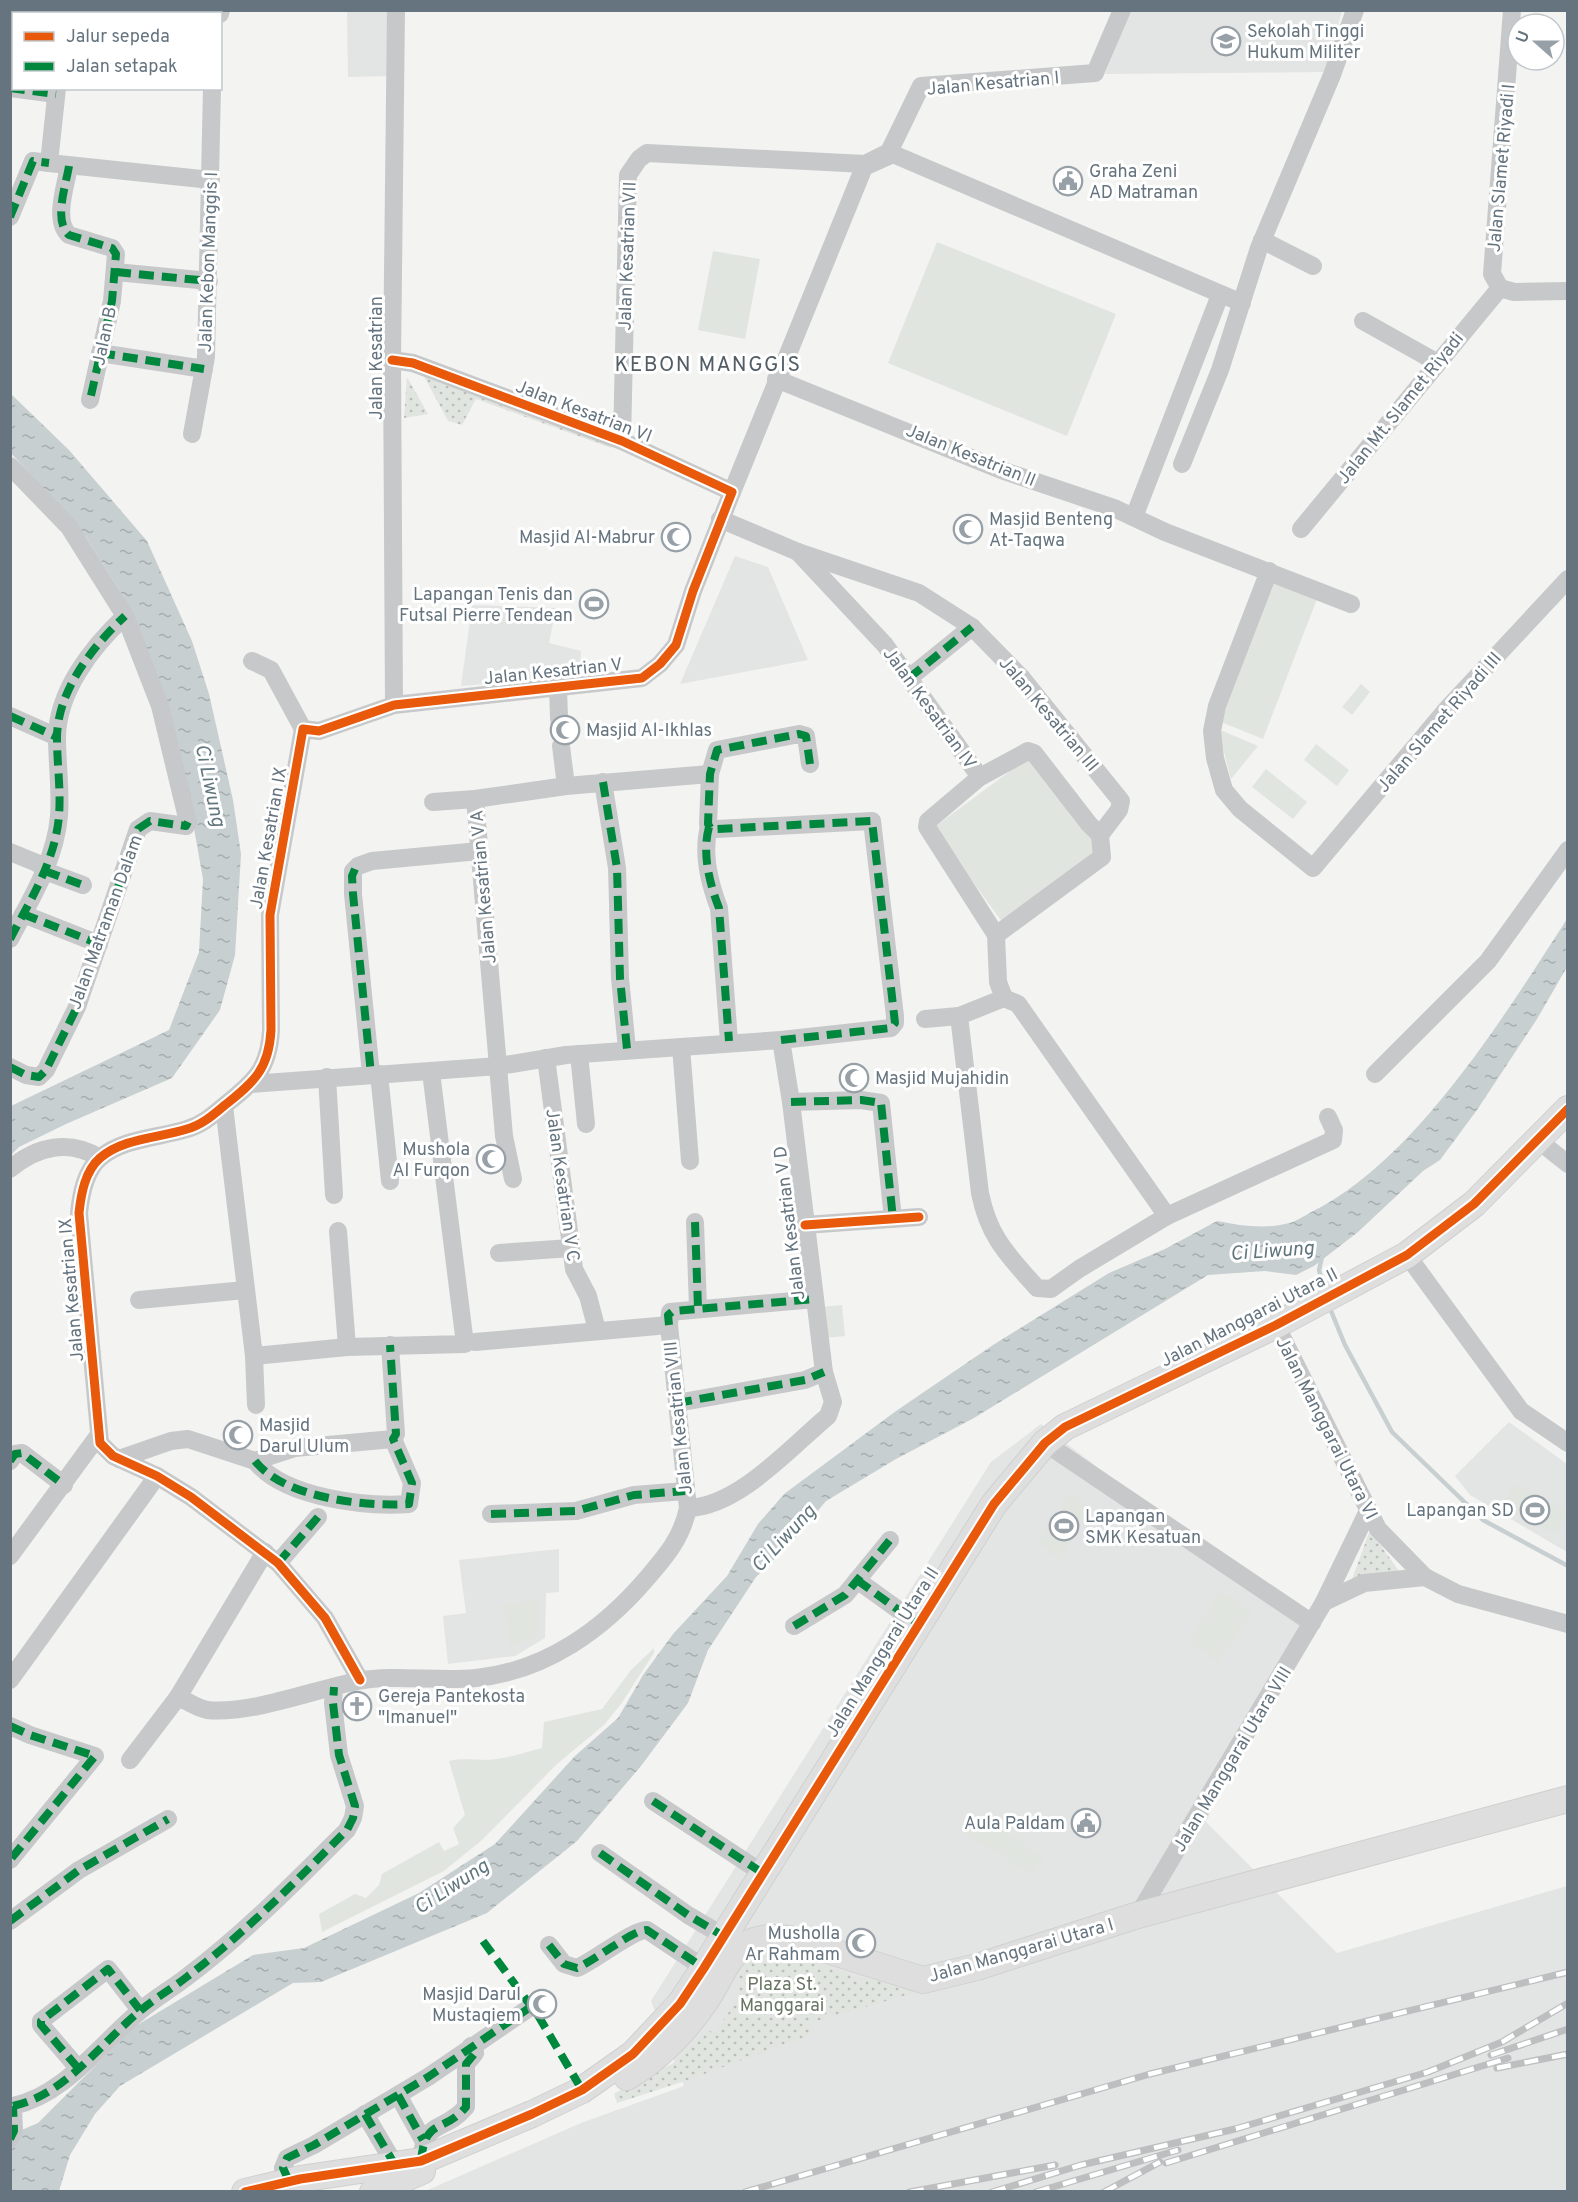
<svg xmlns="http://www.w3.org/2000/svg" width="1578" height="2202" font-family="Overpass,sans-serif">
<defs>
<pattern id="park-dots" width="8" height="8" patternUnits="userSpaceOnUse" patternTransform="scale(1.5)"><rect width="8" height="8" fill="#e1e5df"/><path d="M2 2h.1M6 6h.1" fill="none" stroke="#babeba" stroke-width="1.8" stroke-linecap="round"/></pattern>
<pattern id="water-ripples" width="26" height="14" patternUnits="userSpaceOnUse" patternTransform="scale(1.5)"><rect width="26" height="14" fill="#c7cfd1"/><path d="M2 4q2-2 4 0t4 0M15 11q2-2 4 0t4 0" fill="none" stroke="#a5adaf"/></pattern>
</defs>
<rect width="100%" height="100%" fill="#f3f3f1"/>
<g fill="#e3e4e4">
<path d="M347,11H389L390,76L348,77Z"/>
<path d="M1131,11H1342L1325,72L1105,74Z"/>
<path d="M735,556L768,567L808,660L680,684Z"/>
<path d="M472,605L556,608L549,643L581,651L580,676L461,686Z"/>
<path d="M1509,1422L1567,1464V1552L1470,1495L1455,1476Z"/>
<path d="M1041,1424L1301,1623L1206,1822L1337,1953L1567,1886V2191L423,2192L581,2123L684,2086L651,2001L991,1462Z"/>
<path d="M559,1549V1592L546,1593L545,1638L515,1656L448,1664L443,1616L466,1613L459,1560Z"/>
</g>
<g fill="#e1e5df">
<path d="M937,242L1116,314L1067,436L888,363Z"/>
<path d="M713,251L760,259L745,339L698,330Z"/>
<path d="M1270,580L1317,599L1263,739L1216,720Z"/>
<path d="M1361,684L1370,692L1352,715L1342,707Z"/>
<path d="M1218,729L1258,746L1231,779Z"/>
<path d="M1316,744L1349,770L1337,786L1304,760Z"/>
<path d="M1032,755L1102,850L1003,923L933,828Z"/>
<path d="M1266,769L1307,802L1293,819L1252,787Z"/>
<path d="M842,1305L845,1336L824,1338L821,1307Z"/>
<path d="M1513,1484L1567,1512L1557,1535L1502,1507Z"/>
<path d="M1070,1494L1092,1509L1059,1559L1037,1544Z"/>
<path d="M1221,1591L1252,1612L1218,1662L1188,1642Z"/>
<path d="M539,1599V1636L510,1647L504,1605Z"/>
<path d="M654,1648V1653L621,1704L604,1725L557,1764L482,1840L444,1871L322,1932L319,1914L355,1894L366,1898L379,1885L382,1874L439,1842L444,1851L459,1844L453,1828L465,1815L449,1761C463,1758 473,1760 486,1760C506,1759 523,1753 542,1748L544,1722L602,1709L631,1670Z"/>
<path d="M972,1813L1044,1856L1033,1875L961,1832Z"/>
</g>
<g fill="url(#park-dots)">
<path d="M420,369L614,439L611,448L476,399L462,425L448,421Z"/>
<path d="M407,377L428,414L404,418Z"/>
<path d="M1370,1530L1401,1574L1352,1579Z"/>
<path d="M767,1950L787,1953L859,1978H874L920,1991L810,2023L813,2034L682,2082L617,2103L614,2094L636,2080L672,2064L708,2030L714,2033L741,1995L738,1992L739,1966L756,1952Z"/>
</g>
<g fill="url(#water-ripples)">
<path d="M11,394L69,450L147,541L192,641L209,694L233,800L241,854L235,955L220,1010L172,1078L66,1124L19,1147L11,1155V1106L169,1030L199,952L203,879L185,778L148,659L123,596L86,537L11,453Z"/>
<path d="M1567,919V967L1537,1019L1477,1110L1440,1160L1423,1171L1358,1232L1314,1266L1296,1275L1265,1271L1208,1275L974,1418L896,1459L826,1501L790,1544L756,1577L708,1650L688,1703L641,1766L577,1841L487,1913L321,1982L293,1983L120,2086L95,2114L70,2155L59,2191H11L10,2135L38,2123L134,2027L253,1955L304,1948L419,1893L495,1844L575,1756L618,1718L643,1675L673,1634L727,1576L758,1524L784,1494L896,1411L993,1345L1109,1273L1165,1249L1217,1221C1243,1226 1266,1230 1293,1222C1302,1218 1312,1211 1321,1207C1421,1152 1506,1013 1567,919Z"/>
</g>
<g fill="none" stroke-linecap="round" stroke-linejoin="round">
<g stroke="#c7cfd1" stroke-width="4.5">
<path d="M1322,1257L1319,1270L1324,1290"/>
<path d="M1329,1306L1345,1345L1392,1432L1483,1520L1568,1566"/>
</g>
<path stroke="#d0d3d4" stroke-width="18" stroke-dasharray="18 9" stroke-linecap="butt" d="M559,717L561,746"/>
<g stroke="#d0d0d0" stroke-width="28">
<g id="secondary">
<path d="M627,2077C660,2057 687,2029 708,1997C719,1980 728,1955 745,1945C761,1936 778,1937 795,1940L923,1980L977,1967L1138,1915L1568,1799"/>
<path d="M245,2192L300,2179L421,2161L532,2114L582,2090L633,2054L680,2004L704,1968L994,1504L1045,1443L1065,1427L1276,1325L1407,1255L1474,1204L1568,1109"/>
<path d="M373,2192L422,2171"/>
</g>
</g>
<g stroke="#c7c8c9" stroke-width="18">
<path d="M67,14V10"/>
<path d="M220,14L221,10"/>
<path d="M10,31L14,32"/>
<path d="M10,88L56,94"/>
<path d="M57,88L49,163L211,180"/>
<path d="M69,166C66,185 53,221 69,235L112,248L116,254L112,301L90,400"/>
<path d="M10,217L33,161L49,163"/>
<path d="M1262,240L1313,266"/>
<path d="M116,272L209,281"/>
<path d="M1500,288L1492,274L1512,10"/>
<path d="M1500,288L1514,292L1568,291"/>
<path d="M1363,321L1438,363"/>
<path d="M100,353L204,369"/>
<path d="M776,379L1001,470L1114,508L1165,532L1351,604"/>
<path d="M192,434L206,357L212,88"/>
<path d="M622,441L628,175L639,159L647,153L865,164L889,152L921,86L1095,73L1122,10"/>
<path d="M1182,464L1220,370L1259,248L1332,75L1355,10"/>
<path d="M10,466L69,527L125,616L160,706L188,822L186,826L150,821L138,829L77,1007L46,1070L39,1077L26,1075L10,1067"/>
<path d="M732,492L864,167L893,154L1242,303"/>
<path d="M1134,517L1220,295"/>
<path d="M720,519L798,552L919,593L972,627L1021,677L1121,801L1119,810L1100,835L1102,857L996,935"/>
<path d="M1301,529L1500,288"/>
<path d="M798,552L885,645L980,777L928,821L927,827L996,935L998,982L1004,998L1018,1004L1167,1216L1079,1269L1051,1289L1037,1288C1008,1255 989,1238 980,1193L959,1016L1004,998"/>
<path d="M1269,571L1217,706L1212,731L1215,758L1224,790L1240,809L1313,868L1446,710L1568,579"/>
<path d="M252,661L271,670L303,729"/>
<path d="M909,678L972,627"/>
<path d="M558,688L559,717"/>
<path d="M394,705L392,360L396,10"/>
<path d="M10,716L57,737"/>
<path d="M980,777L1028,751L1034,753L1089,824L1100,835"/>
<path d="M603,782L617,868L620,978L627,1049"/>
<path d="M566,786L710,774"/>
<path d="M433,802L475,799"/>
<path d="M709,827C702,853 709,882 719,908L729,1041"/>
<path d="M10,852L37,863L45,869"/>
<path d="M45,871L83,885"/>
<path d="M23,914L99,944"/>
<path d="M10,939C31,899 55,861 59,816C61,789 57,764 57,738C57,691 93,646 125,616"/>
<path d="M925,1019L959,1016"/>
<path d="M681,1047L690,1161"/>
<path d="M579,1054L586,1124"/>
<path d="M546,1058L574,1269L588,1296L597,1330"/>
<path d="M371,1074L353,894V871L358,866L372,861L479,851"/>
<path d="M379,1074L390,1181"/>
<path d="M1375,1074L1488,961L1568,850"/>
<path d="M327,1077L334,1195"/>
<path d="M251,1084L499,1066L566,1055L781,1040L891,1028L895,1023V1016L872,821L716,829H711L708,824L710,774L717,750L799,734L806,736L810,764"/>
<path d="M791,1102L861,1100L881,1103L893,1219"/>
<path d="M224,1106L254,1356L256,1405"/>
<path d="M1539,1141L1568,1164"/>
<path d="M10,1169C37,1146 69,1139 100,1158"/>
<path d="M513,1179L504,1136L475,799L566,786L561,746"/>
<path d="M1167,1216L1333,1140L1334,1130L1328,1117"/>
<path d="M695,1222L698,1308"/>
<path d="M805,1225L919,1217"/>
<path d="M338,1231L347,1347"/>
<path d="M499,1253L571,1248"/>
<path d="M1407,1255L1521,1411L1568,1443"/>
<path d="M139,1300L245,1290"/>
<path d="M1276,1325L1378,1529L1425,1577L1458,1594L1568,1624"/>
<path d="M475,1342L669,1325"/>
<path d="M390,1345L396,1434L393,1439"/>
<path d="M254,1356L347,1347L465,1344L431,1072"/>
<path d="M677,1403L805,1380L824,1372"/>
<path d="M1045,1443L1312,1623"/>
<path d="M119,1459L171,1441L188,1439L255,1461L295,1448L393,1439"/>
<path d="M10,1461L15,1454L22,1453L64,1485"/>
<path d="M255,1461C284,1498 365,1507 409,1504L412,1483L393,1439"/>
<path d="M688,1508C738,1507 791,1447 828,1416L833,1402L824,1372L791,1102L781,1040"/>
<path d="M491,1514L576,1511L634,1495L685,1491"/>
<path d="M10,1556L98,1436"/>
<path d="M278,1563L318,1517"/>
<path d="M857,1580L918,1624"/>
<path d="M1324,1602L1364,1583L1425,1577"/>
<path d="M794,1626L845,1595L890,1540"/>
<path d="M10,1680L157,1476"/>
<path d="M360,1680L325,1618L278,1563L191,1497L157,1476L113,1456L100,1443L79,1213C81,1194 85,1171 100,1158C123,1138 159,1138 187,1129C202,1125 213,1115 225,1105C254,1082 269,1069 271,1030L270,915L303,729L319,731L394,705L642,678L660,664L676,645L693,591L732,492L622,441L413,363L392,360"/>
<path d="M178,1697C187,1701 197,1708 207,1710C250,1715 315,1689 358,1681C395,1674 438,1682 476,1678C546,1671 604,1629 648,1577C667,1555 682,1537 688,1508L669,1325L670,1312L815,1299"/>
<path d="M10,1726L30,1735L95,1756L10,1860"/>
<path d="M130,1760L178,1697L265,1552"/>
<path d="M653,1801L764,1874"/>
<path d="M600,1853L688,1915L725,1937"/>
<path d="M1138,1915L1324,1602L1367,1513"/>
<path d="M10,1921L79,1870L168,1819"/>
<path d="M549,1945L564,1964L577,1968C594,1961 634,1929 647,1930L704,1968"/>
<path d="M78,2068L41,2025V2021L108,1969L140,2010"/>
<path d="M398,2095L423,2140"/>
<path d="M13,2106C65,2095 101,2043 140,2011C155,1998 173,1988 188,1976C245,1933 297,1880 347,1830L353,1818L355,1806L339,1755L333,1703L334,1687"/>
<path d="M365,2114L395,2165"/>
<path d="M10,2139L14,2131L13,2106"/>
<path d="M421,2161C425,2117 443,2134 466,2107V2064L475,2053L471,2046"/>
<path d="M289,2181L283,2168L287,2158L314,2145L428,2077L532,2006"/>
</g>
<use href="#secondary" stroke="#dddedd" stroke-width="26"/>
<g stroke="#bdbebf" stroke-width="7">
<g id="rail">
<path d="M1491,2055L1568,2029"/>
<path d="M1497,2068L1568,2054"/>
<path d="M1166,2163L1508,2058"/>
<path d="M745,2192L1150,2074L1568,1972"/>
<path d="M910,2192L1055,2165"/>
<path d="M992,2192L1081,2165L1235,2129L1428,2072L1502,2042L1568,2003"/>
<path d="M1036,2192L1178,2150"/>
<path d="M1104,2192L1160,2162"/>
</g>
</g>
<use href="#rail" stroke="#fff" stroke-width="4.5" stroke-dasharray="14" stroke-linecap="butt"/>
<g stroke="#00873e" stroke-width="8" stroke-dasharray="15 8" stroke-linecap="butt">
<path d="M10,31L14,32"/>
<path d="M10,88L56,94"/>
<path d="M69,166C66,185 53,221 69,235L112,248L116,254L112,301L90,400"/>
<path d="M10,217L33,161L49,163"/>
<path d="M116,272L209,281"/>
<path d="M100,353L204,369"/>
<path d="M909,678L972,627"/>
<path d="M10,716L57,737"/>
<path d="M603,782L617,868L620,978L627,1049"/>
<path d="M709,827C702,853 709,882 719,908L729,1041"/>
<path d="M355,869L352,876L353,894L371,1074"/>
<path d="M45,871L83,885"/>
<path d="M23,914L99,944"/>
<path d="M10,939C31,899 55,861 59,816C61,789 57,764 57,738C57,691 93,646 125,616"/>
<path d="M781,1040L891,1028L895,1023L872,821L716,829H711L708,824L710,774L717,750L799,734L806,736L810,764"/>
<path d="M10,1067L26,1075L39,1077L46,1070L77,1007L138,829L150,821L186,826L188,822"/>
<path d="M791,1102L861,1100L881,1103L893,1219"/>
<path d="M695,1222L698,1308"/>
<path d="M669,1325L668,1315L673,1311L815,1299"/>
<path d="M677,1403L805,1380L824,1372"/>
<path d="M10,1461L15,1454L22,1453L64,1485"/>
<path d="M255,1461C284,1498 365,1507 409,1504L412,1483L393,1439L396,1434L390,1345"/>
<path d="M491,1514L576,1511L634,1495L685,1491"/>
<path d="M278,1563L318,1517"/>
<path d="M857,1580L918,1624"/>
<path d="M794,1626L845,1595L890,1540"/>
<path d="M10,1726L30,1735L95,1756L10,1860"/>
<path d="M653,1801L764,1874"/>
<path d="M600,1853L688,1915L725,1937"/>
<path d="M10,1921L79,1870L168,1819"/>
<path d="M483,1941L539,2017L582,2090"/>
<path d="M549,1945L564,1964L577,1968C594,1961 634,1929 647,1930L704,1968"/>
<path d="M78,2068L41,2025V2021L108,1969L140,2010"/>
<path d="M398,2095L423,2140"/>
<path d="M13,2106C65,2095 101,2043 140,2011C155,1998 173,1988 188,1976C245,1933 297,1880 347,1830L353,1818L355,1806L339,1755L333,1703L334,1687"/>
<path d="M365,2114L395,2165"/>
<path d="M10,2139L14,2131L13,2106"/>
<path d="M421,2161C425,2117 443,2134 466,2107V2064L475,2053L471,2046"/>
<path d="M289,2181L283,2168L287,2158L314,2145L428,2077L532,2006"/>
</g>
<g stroke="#fff" stroke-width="13">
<g id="cycleway">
<path d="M805,1225L919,1217"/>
<path d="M360,1680L325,1618L278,1563L191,1497L157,1476L113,1456L100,1443L79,1213C81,1194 85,1171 100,1158C123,1138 159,1138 187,1129C202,1125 213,1115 225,1105C254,1082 269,1069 271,1030L270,915L303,729L319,731L394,705L642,678L660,664L676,645L693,591L732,492L622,441L413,363L392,360"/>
<path d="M245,2192L300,2179L421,2161L532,2114L582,2090L633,2054L680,2004L704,1968L994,1504L1045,1443L1065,1427L1276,1325L1407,1255L1474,1204L1568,1109"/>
</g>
</g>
<use href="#cycleway" stroke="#e8590c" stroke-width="9"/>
</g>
<defs>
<g id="university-ring" transform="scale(1.5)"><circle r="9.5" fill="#fff" stroke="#97a0a7" stroke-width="1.5"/><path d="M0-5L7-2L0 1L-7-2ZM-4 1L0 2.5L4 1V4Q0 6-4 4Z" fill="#97a0a7"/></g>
<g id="civic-ring" transform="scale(1.5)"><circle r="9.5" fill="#fff" stroke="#97a0a7" stroke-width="1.5"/><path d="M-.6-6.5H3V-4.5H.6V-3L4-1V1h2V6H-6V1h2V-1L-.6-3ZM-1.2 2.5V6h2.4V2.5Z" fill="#97a0a7"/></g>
<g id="mosque-ring" transform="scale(1.5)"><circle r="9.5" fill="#fff" stroke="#97a0a7" stroke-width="1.5"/><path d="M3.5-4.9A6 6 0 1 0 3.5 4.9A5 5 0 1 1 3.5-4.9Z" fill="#97a0a7"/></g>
<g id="stadium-ring" transform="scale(1.5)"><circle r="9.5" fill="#fff" stroke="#97a0a7" stroke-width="1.5"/><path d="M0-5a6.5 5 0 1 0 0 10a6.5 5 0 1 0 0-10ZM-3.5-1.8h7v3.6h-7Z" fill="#97a0a7"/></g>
<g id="church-ring" transform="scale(1.5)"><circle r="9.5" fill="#fff" stroke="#97a0a7" stroke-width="1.5"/><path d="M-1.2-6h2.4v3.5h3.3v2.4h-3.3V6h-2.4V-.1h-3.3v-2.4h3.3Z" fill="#97a0a7"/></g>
</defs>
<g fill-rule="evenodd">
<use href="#university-ring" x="1226" y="41"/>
<use href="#civic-ring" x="1068" y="181"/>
<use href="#mosque-ring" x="968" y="529"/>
<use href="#mosque-ring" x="676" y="537"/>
<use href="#stadium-ring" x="594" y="604"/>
<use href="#mosque-ring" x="565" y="730"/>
<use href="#mosque-ring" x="854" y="1078"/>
<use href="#mosque-ring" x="491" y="1159"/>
<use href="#mosque-ring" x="238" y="1435"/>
<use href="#stadium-ring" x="1535" y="1510"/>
<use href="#stadium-ring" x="1064" y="1526"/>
<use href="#church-ring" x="357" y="1706"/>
<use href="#civic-ring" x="1086" y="1823"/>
<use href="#mosque-ring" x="861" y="1943"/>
<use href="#mosque-ring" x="542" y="2004"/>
</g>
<g text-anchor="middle" stroke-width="6" stroke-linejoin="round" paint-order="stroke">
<g font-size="18" fill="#65747f" stroke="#fff" text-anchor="start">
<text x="1247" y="37">Sekolah Tinggi<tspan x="1247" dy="21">Hukum Militer</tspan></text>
<text x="1089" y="177">Graha Zeni<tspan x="1089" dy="21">AD Matraman</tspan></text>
<text x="989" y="525">Masjid Benteng<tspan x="989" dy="21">At-Taqwa</tspan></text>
<text x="655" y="543" text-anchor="end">Masjid Al-Mabrur</text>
<text x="573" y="600" text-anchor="end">Lapangan Tenis dan<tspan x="573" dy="21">Futsal Pierre Tendean</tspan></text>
<text x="586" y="736">Masjid Al-Ikhlas</text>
<text x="875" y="1084">Masjid Mujahidin</text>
<text x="470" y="1155" text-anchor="end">Mushola<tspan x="470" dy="21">Al Furqon</tspan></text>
<text x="259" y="1431">Masjid<tspan x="259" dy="21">Darul Ulum</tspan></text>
<text x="1514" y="1516" text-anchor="end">Lapangan SD</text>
<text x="1085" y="1522">Lapangan<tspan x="1085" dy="21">SMK Kesatuan</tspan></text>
<text x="378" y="1702">Gereja Pantekosta<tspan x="378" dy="21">"Imanuel"</tspan></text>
<text x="1065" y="1829" text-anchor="end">Aula Paldam</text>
<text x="840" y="1939" text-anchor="end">Musholla<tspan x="840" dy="21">Ar Rahmam</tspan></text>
<text x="521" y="2000" text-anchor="end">Masjid Darul<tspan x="521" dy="21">Mustaqiem</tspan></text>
</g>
<g font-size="18" fill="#65747f" stroke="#fff">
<text transform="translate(993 83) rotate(-5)" y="6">Jalan Kesatrian I</text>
<text transform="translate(1501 168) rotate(-85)" y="6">Jalan Slamet Riyadi I</text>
<text transform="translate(627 256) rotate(-88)" y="6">Jalan Kesatrian VII</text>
<text transform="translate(208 262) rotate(-88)" y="6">Jalan Kebon Manggis I</text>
<text transform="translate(104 336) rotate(-78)" y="6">Jalan B</text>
<text transform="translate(376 358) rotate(-90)" y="6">Jalan Kesatrian</text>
<text transform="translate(1400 408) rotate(-51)" y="6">Jalan Mt. Slamet Riyadi</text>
<text transform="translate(584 411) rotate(21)" y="6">Jalan Kesatrian VI</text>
<text transform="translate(971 455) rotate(22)" y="6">Jalan Kesatrian II</text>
<text transform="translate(553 671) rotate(-6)" y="6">Jalan Kesatrian V</text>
<text transform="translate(930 708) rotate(54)" y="6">Jalan Kesatrian IV</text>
<text transform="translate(1049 714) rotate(50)" y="6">Jalan Kesatrian III</text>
<text transform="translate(1439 722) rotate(-49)" y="6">Jalan Slamet Riyadi III</text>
<text transform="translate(268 838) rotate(-80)" y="6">Jalan Kesatrian IX</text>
<text transform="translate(483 887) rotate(-95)" y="6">Jalan Kesatrian V A</text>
<text transform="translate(105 922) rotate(-70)" y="6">Jalan Matraman Dalam</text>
<text transform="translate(563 1185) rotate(82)" y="6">Jalan Kesatrian V C</text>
<text transform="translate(789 1223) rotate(-97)" y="6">Jalan Kesatrian V D</text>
<text transform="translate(71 1290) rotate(-95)" y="6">Jalan Kesatrian IX</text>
<text transform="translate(1249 1317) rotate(-27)" y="6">Jalan Manggarai Utara II</text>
<text transform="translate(678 1418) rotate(-96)" y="6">Jalan Kesatrian VIII</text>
<text transform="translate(1327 1428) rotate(63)" y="6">Jalan Manggarai Utara VI</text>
<text transform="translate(882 1652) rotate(-58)" y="6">Jalan Manggarai Utara II</text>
<text transform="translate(1232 1759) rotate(-59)" y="6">Jalan Manggarai Utara VIII</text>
<text transform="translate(1021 1950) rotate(-16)" y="6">Jalan Manggarai Utara I</text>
</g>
<g font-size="18" fill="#687763" stroke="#fff">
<text x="782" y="1990">Plaza St.<tspan x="782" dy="21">Manggarai</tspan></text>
</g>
<g font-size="20" font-style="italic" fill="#61767d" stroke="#fff">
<text transform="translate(211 785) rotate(78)" y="7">Ci Liwung</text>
<text transform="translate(1272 1250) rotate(-4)" y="7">Ci Liwung</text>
<text transform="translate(783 1538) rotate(-47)" y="7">Ci Liwung</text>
<text transform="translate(451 1886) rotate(-33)" y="7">Ci Liwung</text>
</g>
<g font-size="21" letter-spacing="1.5" fill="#525d65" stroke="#fff">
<text x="708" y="371">KEBON MANGGIS</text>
</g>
</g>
<rect width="1578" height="2202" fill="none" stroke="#65747f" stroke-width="24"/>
<rect x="12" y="12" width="210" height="78" fill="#ffffff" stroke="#c1c7cc" stroke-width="1.5"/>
<rect x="24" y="32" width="30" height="9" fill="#e8590c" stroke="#c1c7cc" stroke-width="1.5"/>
<text x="66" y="42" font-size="18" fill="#65747f">Jalur sepeda</text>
<rect x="24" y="62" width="30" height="9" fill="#00873e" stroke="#c1c7cc" stroke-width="1.5"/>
<text x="66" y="72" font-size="18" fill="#65747f">Jalan setapak</text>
<g transform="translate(1536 42) rotate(291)"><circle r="28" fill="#ffffff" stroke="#c1c7cc" stroke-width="1.5"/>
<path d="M0-4.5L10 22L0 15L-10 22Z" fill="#97a0a7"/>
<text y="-9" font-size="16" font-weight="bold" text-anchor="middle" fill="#65747f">U</text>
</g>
</svg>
